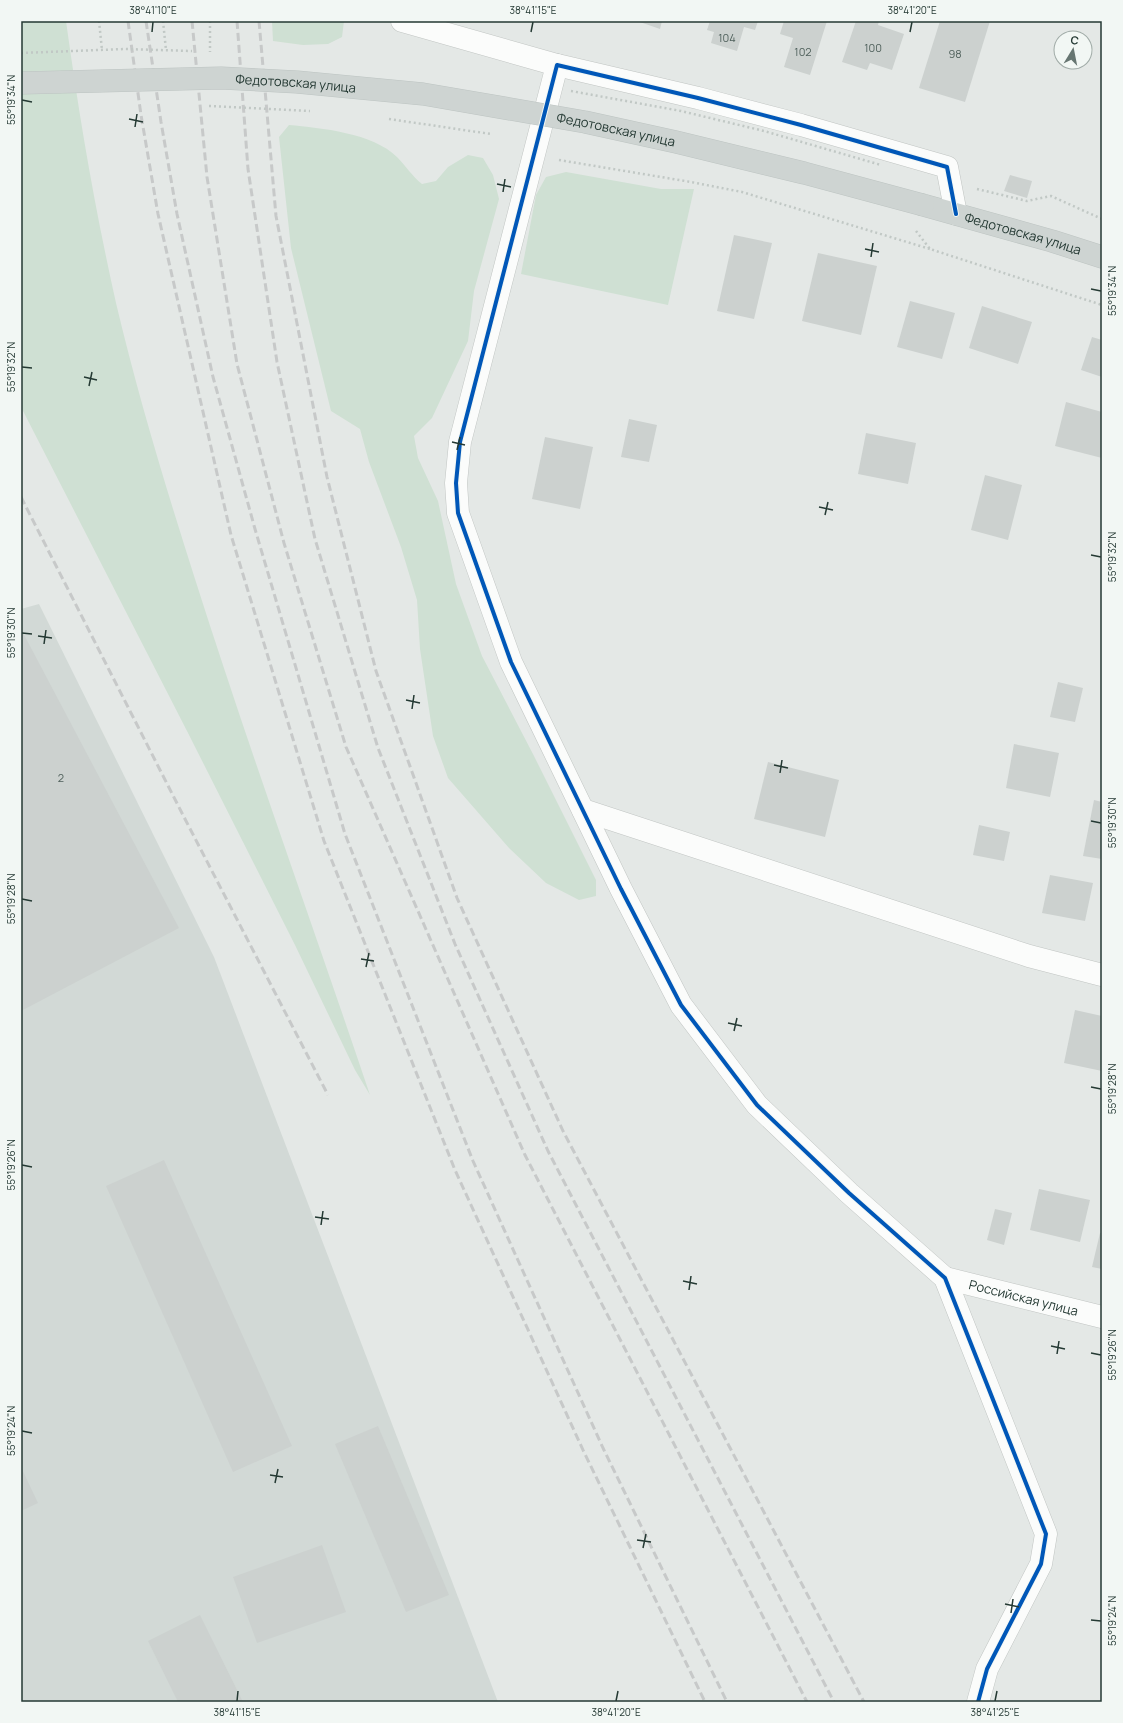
<svg xmlns="http://www.w3.org/2000/svg" width="1123" height="1723" font-family="Manrope,sans-serif">
<rect width="100%" height="100%" fill="#e4e8e6"/>
<path fill="#d2d9d6" d="M39,604L214,957L498,1702H21V609Z"/>
<g fill="#cfe0d3">
<path d="M21,21H66C79,116 95,209 116,303C138,396 166,488 195,579C250,752 312,923 370,1095L355,1070L295,945L187,731L21,407Z"/>
<path d="M272,21H344L342,37L328,44L303,45L273,41Z"/>
<path d="M289,125C321,128 373,133 397,157C406,166 412,176 422,184L436,181L448,167L468,155L483,158L493,175L499,199L474,291L468,341L432,418L414,436L418,458L438,501L456,584L482,656L534,756L596,880V896L579,900L546,883L509,848L448,778L433,736L420,649L417,600L401,547L369,462L360,429L331,411L291,248L279,137Z"/>
<path d="M566,172L661,189H694L668,305L521,274L536,195L546,177Z"/>
</g>
<g fill="#ccd1cf">
<path d="M637,21H662L660,29Z"/>
<path d="M710,21H758L755,30L744,27L737,51L711,43L714,32L707,30Z"/>
<path d="M784,21H827L810,75L784,67L793,38L780,34Z"/>
<path d="M856,21H879L878,25L904,34L892,70L870,63L867,70L842,62Z"/>
<path d="M940,21H990L965,102L919,88Z"/>
<path d="M1010,175L1032,181L1027,198L1004,191Z"/>
<path d="M734,235L772,243L754,319L717,311Z"/>
<path d="M818,253L877,266L861,335L802,321Z"/>
<path d="M910,301L955,313L942,359L897,347Z"/>
<path d="M982,306L1032,322L1018,364L969,348Z"/>
<path d="M1092,337L1102,340V377L1081,370Z"/>
<path d="M1066,402L1102,412V458L1055,446Z"/>
<path d="M629,419L657,425L649,462L621,457Z"/>
<path d="M866,433L916,443L908,484L858,474Z"/>
<path d="M545,437L593,447L580,509L532,499Z"/>
<path d="M985,475L1022,485L1008,540L971,530Z"/>
<path d="M21,629L179,928L21,1011Z"/>
<path d="M1058,682L1083,688L1075,722L1050,717Z"/>
<path d="M1014,744L1059,753L1050,797L1006,788Z"/>
<path d="M768,762L839,780L825,837L754,819Z"/>
<path d="M1094,800L1102,802V859L1083,856Z"/>
<path d="M979,825L1010,832L1004,861L973,855Z"/>
<path d="M1050,875L1093,883L1085,921L1042,913Z"/>
<path d="M1075,1010L1102,1016V1071L1064,1063Z"/>
<path d="M164,1160L292,1446L233,1472L106,1186Z"/>
<path d="M1039,1189L1090,1200L1080,1242L1030,1230Z"/>
<path d="M995,1209L1012,1213L1004,1245L987,1240Z"/>
<path d="M1100,1233H1102V1269L1092,1267Z"/>
<path d="M378,1426L449,1595L406,1612L335,1444Z"/>
<path d="M21,1467L38,1503L21,1511Z"/>
<path d="M322,1545L346,1612L257,1643L233,1577Z"/>
<path d="M200,1615L243,1702H178L148,1641Z"/>
</g>
<g fill="none" stroke-linecap="round" stroke-linejoin="round">
<g stroke="#c1c5c3" stroke-width="23">
<g id="minor">
<path d="M402,21L557,65"/>
<path d="M956,214L947,167L801,125L698,98L557,65L460,442L456,483L458,513L511,662L621,889L681,1005L757,1105L849,1193L945,1278L1046,1534L1041,1564L987,1669L978,1702"/>
<path d="M583,810L1029,956L1102,975"/>
<path id="s1" d="M945,1278L1102,1317"/>
</g>
</g>
<g stroke="#bdc4c2" stroke-width="23">
<g id="major">
<path id="s2" d="M923,205L1052,241L1102,257"/>
</g>
</g>
<g stroke="#c1c8c5" stroke-width="2.5" stroke-dasharray="2 3" stroke-linecap="butt">
<path d="M99,21L102,50"/>
<path d="M163,21L166,50"/>
<path d="M210,21V52"/>
<path d="M559,160L691,182L742,192L930,249"/>
<path d="M977,189L1027,201L1051,196L1102,219"/>
<path d="M916,231L930,249L1102,305"/>
</g>
<use href="#minor" stroke="#fbfcfb" stroke-width="22"/>
<use href="#major" stroke="#ced4d2" stroke-width="22"/>
<g stroke="#c7c9c9" stroke-width="3" stroke-dasharray="8 4" stroke-linecap="butt">
<path d="M128,21L141,115L158,214L231,535L324,841L455,1170L583,1450L705,1702"/>
<path d="M146,21L161,122L177,214L213,377L255,529L345,834L473,1161L603,1448L727,1702"/>
<path d="M192,21L207,177L237,364L284,543L346,747L525,1155L807,1702"/>
<path d="M237,21L248,169L277,362L315,539L378,748L455,944L548,1151L834,1702"/>
<path d="M259,21L276,216L327,477L376,671L457,898L563,1131L864,1702"/>
<path d="M21,497L185,819L328,1095"/>
</g>
<g stroke="#bdc4c2" stroke-width="23" stroke-linecap="butt">
<g id="major-bridge">
<path id="s3" d="M21,83L221,78L297,82L423,94L585,122L676,142L804,173L923,205"/>
</g>
</g>
<g stroke="#c1c8c5" stroke-width="2.5" stroke-dasharray="2 3" stroke-linecap="butt">
<path d="M21,53L125,49L192,51"/>
<path d="M571,91L681,111L764,131L881,165"/>
<path d="M209,106L310,111"/>
<path d="M389,119L491,134"/>
</g>
<use href="#major-bridge" stroke="#ced4d2" stroke-width="22"/>
<g stroke="#f2f7f4" stroke-width="6">
<path id="cycleway" d="M956,214L947,167L801,125L698,98L557,65L460,442L456,483L458,513L511,662L621,889L681,1005L757,1105L849,1193L945,1278L1046,1534L1041,1564L987,1669L978,1702"/>
</g>
<use href="#cycleway" stroke="#0057b8" stroke-width="4"/>
</g>
<path fill="none" stroke="#243933" stroke-width="1.5" d="M152,32L153,22M531,32L533,22M910,32L912,22M22,100L32,102M129,119L143,122M135,127L137,114M497,184L511,187M503,192L505,179M865,249L879,252M871,257L873,243M1091,289L1101,291M22,367L32,368M84,377L97,380M89,386L92,372M452,442L465,445M457,450L460,437M819,507L833,510M825,515L828,502M1091,555L1101,557M22,633L32,634M38,636L52,638M44,644L46,630M406,700L420,703M412,709L414,695M774,765L788,768M780,773L782,760M1091,821L1101,823M22,899L32,901M361,959L374,961M366,967L369,953M728,1023L742,1026M734,1031L737,1018M1091,1087L1101,1089M22,1165L32,1167M315,1217L329,1219M321,1225L323,1211M683,1281L697,1284M689,1290L691,1276M1051,1346L1065,1349M1091,1353L1101,1355M1057,1354L1059,1341M22,1431L32,1433M270,1475L283,1477M275,1483L278,1469M637,1540L651,1542M643,1548L646,1534M1005,1604L1019,1607M1011,1613L1013,1599M1091,1620L1101,1621M237,1701L238,1691M616,1701L618,1691M995,1701L997,1691"/>
<g text-anchor="middle" stroke-width="3" stroke-linejoin="round" paint-order="stroke">
<g font-size="11" fill="#4f605b">
<text x="727" y="42">104</text>
<text x="873" y="52">100</text>
<text x="803" y="56">102</text>
<text x="955" y="58">98</text>
<text x="61" y="782">2</text>
</g>
<g font-size="13" fill="#243933" stroke="#f2f7f4">
<text dy="5" stroke="none"><textPath href="#s3" startOffset="275">Федотовская улица</textPath></text>
<text dy="5" stroke="none"><textPath href="#s3" startOffset="599">Федотовская улица</textPath></text>
<text dy="5" stroke="none"><textPath href="#s2" startOffset="104">Федотовская улица</textPath></text>
<text dy="5" stroke="none"><textPath href="#s1" startOffset="81">Российская улица</textPath></text>
</g>
</g>
<rect width="1123" height="1723" fill="none" stroke="#f2f7f4" stroke-width="44"/>
<g transform="translate(1073 50) rotate(10)"><circle r="19" fill="#f2f7f4" stroke="#a0aba7"/>
<path d="M0-3L7 15L0 10L-7 15Z" fill="#677672"/>
<text y="-6" font-size="11" font-weight="bold" text-anchor="middle" fill="#243933">С</text>
</g>
<rect x="22" y="22" width="1079" height="1679" fill="none" stroke="#243933" stroke-width="1.5"/>
<g font-size="10" text-anchor="middle" fill="#243933">
<text x="153" y="14">38°41'10"E</text>
<text x="533" y="14">38°41'15"E</text>
<text x="912" y="14">38°41'20"E</text>
<text transform="translate(11 100) rotate(-90)" y="4">55°19'34"N</text>
<text transform="translate(1112 291) rotate(-90)" y="4">55°19'34"N</text>
<text transform="translate(11 367) rotate(-90)" y="4">55°19'32"N</text>
<text transform="translate(1112 557) rotate(-90)" y="4">55°19'32"N</text>
<text transform="translate(11 633) rotate(-90)" y="4">55°19'30"N</text>
<text transform="translate(1112 823) rotate(-90)" y="4">55°19'30"N</text>
<text transform="translate(11 899) rotate(-90)" y="4">55°19'28"N</text>
<text transform="translate(1112 1089) rotate(-90)" y="4">55°19'28"N</text>
<text transform="translate(11 1165) rotate(-90)" y="4">55°19'26"N</text>
<text transform="translate(1112 1355) rotate(-90)" y="4">55°19'26"N</text>
<text transform="translate(11 1431) rotate(-90)" y="4">55°19'24"N</text>
<text transform="translate(1112 1621) rotate(-90)" y="4">55°19'24"N</text>
<text x="237" y="1716">38°41'15"E</text>
<text x="616" y="1716">38°41'20"E</text>
<text x="995" y="1716">38°41'25"E</text>
</g>
</svg>
